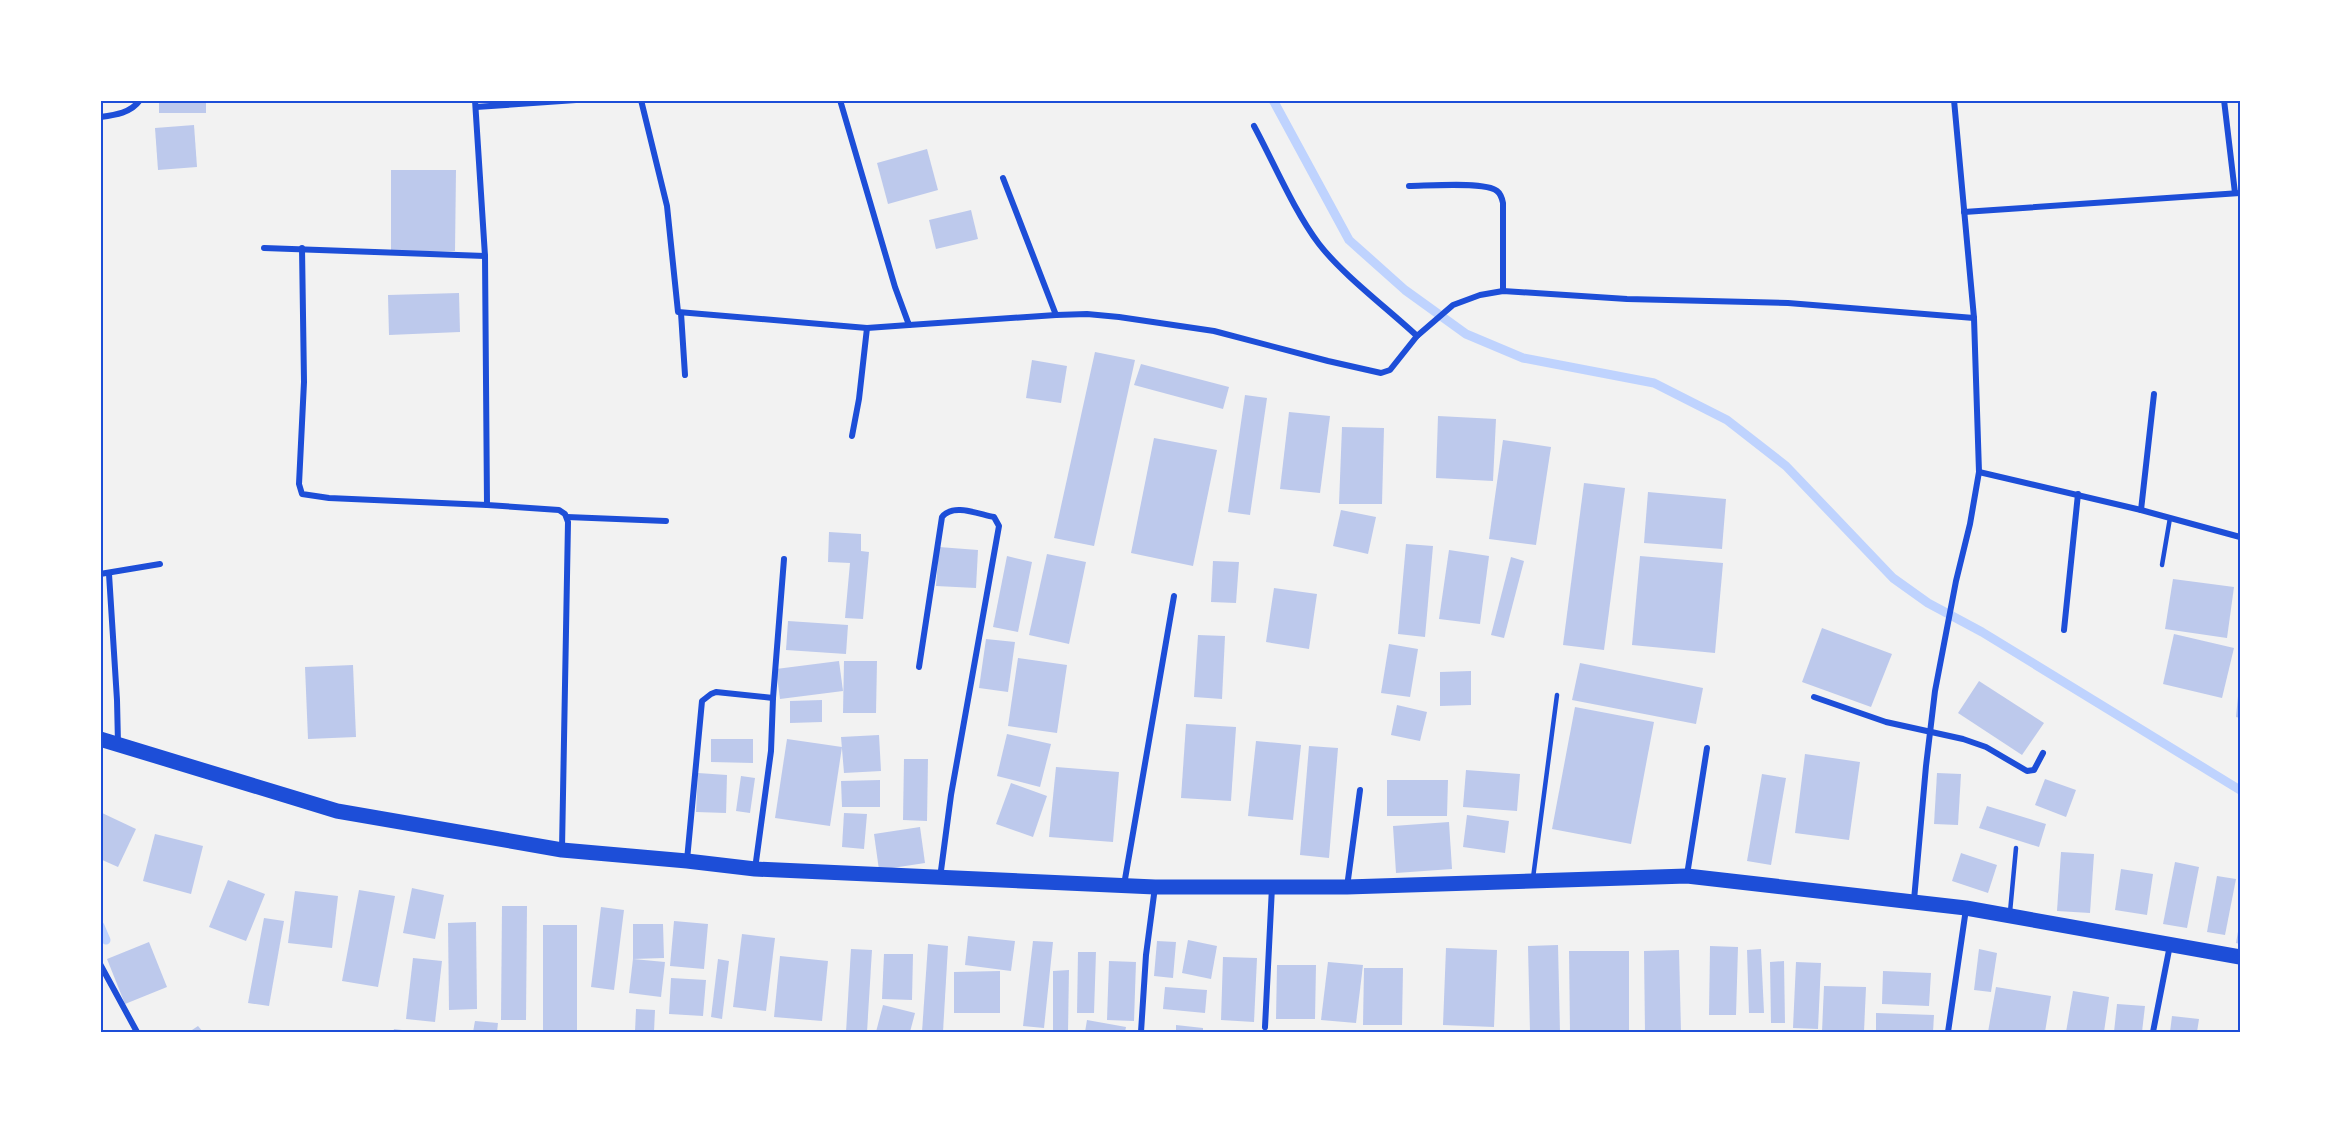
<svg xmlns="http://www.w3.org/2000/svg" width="2341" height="1133" font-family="'PT Sans Narrow',sans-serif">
<rect width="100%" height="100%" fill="#f2f2f2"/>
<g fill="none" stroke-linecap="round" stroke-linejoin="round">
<g stroke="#bfd3fe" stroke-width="9">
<path d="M1273,100L1349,240L1405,290L1466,334L1523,358L1654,383L1727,420L1786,466L1893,578L1928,603L1982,632L2240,790"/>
<path d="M100,926L106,940"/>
</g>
</g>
<g fill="#bdc9ec">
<rect x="159" y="100" width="47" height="13"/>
<path d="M194,125L197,167L158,170L155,128Z"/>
<path d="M927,149L938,190L888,204L877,163Z"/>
<path d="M391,170H456L455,251L391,252Z"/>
<path d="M971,210L978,239L936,249L929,220Z"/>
<path d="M459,293L460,332L389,335L388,295Z"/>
<path d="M1095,352L1135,360L1094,546L1054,538Z"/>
<path d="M1032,360L1067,366L1061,403L1026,398Z"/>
<path d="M1141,364L1229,387L1223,409L1134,385Z"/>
<path d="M1245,395L1267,398L1250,515L1228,512Z"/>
<path d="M1289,412L1330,416L1320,493L1280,489Z"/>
<path d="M1438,416L1496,419L1493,481L1436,478Z"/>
<path d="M1342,427L1384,428L1382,504H1339Z"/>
<path d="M1154,438L1217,450L1193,566L1131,553Z"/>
<path d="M1503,440L1551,447L1536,545L1489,539Z"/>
<path d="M1584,483L1625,488L1604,650L1563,645Z"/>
<path d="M1648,492L1726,499L1722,549L1644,543Z"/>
<path d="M1341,510L1376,517L1368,554L1333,546Z"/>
<path d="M829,532L861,534V551L869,552L863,619L845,618L850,563L828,562Z"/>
<path d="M1406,544L1433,546L1425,637L1398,634Z"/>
<path d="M939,547L978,550L976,588L936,586Z"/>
<path d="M1449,550L1489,556L1480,624L1439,619Z"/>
<path d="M1047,554L1086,562L1069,644L1029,635Z"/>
<path d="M1007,556L1032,562L1018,632L993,627Z"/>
<path d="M1640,556L1723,563L1715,653L1632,645Z"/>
<path d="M1511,557L1524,561L1504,638L1491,635Z"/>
<path d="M1213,561L1239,562L1236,603L1211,602Z"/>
<path d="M2173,579L2234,587L2227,638L2165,629Z"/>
<path d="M1274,588L1317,594L1309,649L1266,642Z"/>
<path d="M788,621L848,625L846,654L786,650Z"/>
<path d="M1822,628L1892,654L1871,707L1802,682Z"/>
<path d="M2174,634L2234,648L2222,698L2163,684Z"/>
<path d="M1198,635L1225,636L1222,699L1194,697Z"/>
<path d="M986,639L1015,642L1008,692L979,688Z"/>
<path d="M1389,644L1418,649L1410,697L1381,693Z"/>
<path d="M1018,658L1067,665L1057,733L1008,726Z"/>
<path d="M839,661L843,691L780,699L776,669Z"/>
<path d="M844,661H877L876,713H843Z"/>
<path d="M1580,663L1703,688L1696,724L1572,700Z"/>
<path d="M353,665L356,737L308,739L305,667Z"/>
<path d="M1471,671V705L1440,706V672Z"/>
<path d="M1979,681L2044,723L2022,755L1958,713Z"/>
<path d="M2239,686H2240V718L2236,717Z"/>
<path d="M822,700V722L790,723V701Z"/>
<path d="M1397,705L1427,712L1420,741L1391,735Z"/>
<path d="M1575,707L1654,722L1631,844L1552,829Z"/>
<path d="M1186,724L1236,727L1231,801L1181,798Z"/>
<path d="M1007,734L1051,744L1040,787L997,776Z"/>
<path d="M879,735L881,771L844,773L841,737Z"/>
<path d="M711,739H753V763L711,762Z"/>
<path d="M787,739L842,747L830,826L775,818Z"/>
<path d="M1256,741L1301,745L1293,820L1248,816Z"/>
<path d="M1309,746L1338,748L1329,858L1300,855Z"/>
<path d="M1805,754L1860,762L1849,840L1795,833Z"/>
<path d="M904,759H928L927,821L903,820Z"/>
<path d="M1056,767L1119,772L1113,842L1049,837Z"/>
<path d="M1466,770L1520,774L1517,811L1463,807Z"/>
<path d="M698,773L727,775L726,813L696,812Z"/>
<path d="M1937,773L1961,774L1958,825L1934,824Z"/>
<path d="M1762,774L1786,778L1771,865L1747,861Z"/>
<path d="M741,776L755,778L750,813L736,811Z"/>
<path d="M2045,779L2076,790L2066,817L2035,805Z"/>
<path d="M880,780V807H842L841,781Z"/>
<path d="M1387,780H1448L1447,816H1387Z"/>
<path d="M1011,783L1047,796L1033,837L996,824Z"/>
<path d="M1987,806L2046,824L2039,847L1979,828Z"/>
<path d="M100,812L136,829L118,867L100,859Z"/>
<path d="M844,813L867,814L864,849L842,847Z"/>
<path d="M1467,815L1509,821L1505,853L1463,847Z"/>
<path d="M1449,822L1452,869L1396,873L1393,826Z"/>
<path d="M920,827L925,863L879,870L874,834Z"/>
<path d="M155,834L203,846L191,894L143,881Z"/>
<path d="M2061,852L2094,854L2090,913L2057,911Z"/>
<path d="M1961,853L1997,865L1988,893L1952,881Z"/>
<path d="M2175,862L2199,867L2187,928L2163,924Z"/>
<path d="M2121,869L2153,874L2147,915L2115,910Z"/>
<path d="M2217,876L2236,879L2225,935L2207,932Z"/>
<path d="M228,880L265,894L246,941L209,927Z"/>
<path d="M412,888L444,895L435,939L403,933Z"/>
<path d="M359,890L395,896L378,987L342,981Z"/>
<path d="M295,891L338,896L332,948L288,943Z"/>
<path d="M502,906H527L526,1020H501Z"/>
<path d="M601,907L624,910L614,990L591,987Z"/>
<path d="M264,918L284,921L269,1006L248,1003Z"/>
<path d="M674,921L708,924L704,969L670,966Z"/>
<path d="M476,922L477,1009L449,1010L448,923Z"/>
<path d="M633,924H663L664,958L633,959Z"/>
<rect x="543" y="925" width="34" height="107"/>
<path d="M2239,926H2240V944L2236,943Z"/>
<path d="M742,934L775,938L766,1011L733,1007Z"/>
<path d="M968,936L1015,941L1011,971L965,965Z"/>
<path d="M1188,940L1217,946L1211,979L1182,973Z"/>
<path d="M1033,941L1053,942L1044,1028L1023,1026Z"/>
<path d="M1157,941L1176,942L1173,978L1154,976Z"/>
<path d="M149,942L167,987L125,1004L107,959Z"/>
<path d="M928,944L948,946L943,1032H922Z"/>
<path d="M1558,945L1560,1032H1530L1528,946Z"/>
<path d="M1710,946L1738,947L1736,1015H1709Z"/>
<path d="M1446,948L1497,950L1494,1027L1443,1025Z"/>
<path d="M851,949L872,950L867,1032H846Z"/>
<path d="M1761,949L1764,1013H1749L1747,950Z"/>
<path d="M1979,949L1997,953L1991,992L1974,990Z"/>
<path d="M1679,950L1681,1032H1645L1644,951Z"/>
<path d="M1569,951H1629V1032H1570Z"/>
<path d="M1078,952H1096L1094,1013H1077Z"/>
<path d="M884,954H913L912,1000L882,999Z"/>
<path d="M780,956L828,961L822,1021L774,1017Z"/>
<path d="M1223,957L1257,958L1254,1022L1221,1020Z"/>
<path d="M413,958L442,961L435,1022L406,1019Z"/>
<path d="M633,959L665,962L661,997L629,993Z"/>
<path d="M718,959L729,961L722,1019L711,1017Z"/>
<path d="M1109,961L1136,962L1134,1021L1107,1020Z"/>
<path d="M1784,961L1785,1023H1771L1770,962Z"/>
<path d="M1328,962L1363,965L1356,1023L1321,1020Z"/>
<path d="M1796,962L1821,963L1818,1029L1793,1028Z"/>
<path d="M1277,965H1316L1315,1019H1276Z"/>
<path d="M1364,968H1403L1402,1025H1363Z"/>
<path d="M1069,970L1068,1032H1053V971Z"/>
<path d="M1000,971V1013H954V972Z"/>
<path d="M1883,971L1931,973L1929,1006L1882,1004Z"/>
<path d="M671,978L706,980L703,1016L669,1014Z"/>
<path d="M1824,986L1866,987L1864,1032H1822Z"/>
<path d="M1165,987L1207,990L1205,1013L1163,1009Z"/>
<path d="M1996,987L2051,996L2045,1032H1988Z"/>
<path d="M2073,991L2109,997L2104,1032H2066Z"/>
<path d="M2117,1004L2145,1006L2142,1032H2114Z"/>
<path d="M883,1005L915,1013L910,1032H876Z"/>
<path d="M636,1009L655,1010L654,1032H635Z"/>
<path d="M1876,1013L1934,1015L1933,1032H1876Z"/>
<path d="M2172,1016L2199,1019L2197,1032H2170Z"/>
<path d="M1087,1020L1126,1027L1125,1032H1085Z"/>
<path d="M475,1021L498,1023L497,1032H473Z"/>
<path d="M1176,1025L1203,1028V1032H1176Z"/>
<path d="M198,1026L203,1032H189Z"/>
<path d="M394,1029L410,1031V1032H393Z"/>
</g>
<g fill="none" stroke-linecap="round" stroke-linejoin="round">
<g stroke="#1d4ed8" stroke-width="4.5">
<path d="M2162,565L2170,518"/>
<path d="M1533,878L1557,695"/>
<path d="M2010,912L2016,848"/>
</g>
<g stroke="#1d4ed8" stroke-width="6">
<path d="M475,100L485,256L487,505L559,510L565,514L568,522L562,849"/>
<path d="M641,100L667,206L678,312L867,328L909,325"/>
<path d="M840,100L895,287L909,325L1056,315L1087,314L1119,317L1214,331L1328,361L1381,373L1390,370L1417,336L1453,305L1480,295L1503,291L1627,299L1788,303L1974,318"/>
<path d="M2224,100L2235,193"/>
<path d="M476,107L576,100"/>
<path d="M100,117C115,115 131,113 140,100"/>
<path d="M1254,126C1274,163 1294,211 1319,244C1343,275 1387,308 1417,336"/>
<path d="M1003,178L1056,315"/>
<path d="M1409,186C1426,186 1486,181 1497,191C1501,194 1502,198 1503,203V291"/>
<path d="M1964,212L2240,193"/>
<path d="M264,248L485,256"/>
<path d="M302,248L304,382L299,484L302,494L329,498L487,505"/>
<path d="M681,313L685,375"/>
<path d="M852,436L859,399L867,328"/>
<path d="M1979,472L2141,510L2240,537"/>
<path d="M2141,510L2154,394"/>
<path d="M567,517L666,521"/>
<path d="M100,574L160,564"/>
<path d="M109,574L117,700L118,744"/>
<path d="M2064,630L2078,494"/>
<path d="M919,667L942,517C953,503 978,514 994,517L999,526L951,795L940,878"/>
<path d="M1814,697L1886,722L1963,739L1986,747L2027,771L2034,770L2043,753"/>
<path d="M687,860L702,701L711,694L716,692L773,698"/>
<path d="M755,869L771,751L773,698L784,559"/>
<path d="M1687,875L1707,748"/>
<path d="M1124,885L1174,596"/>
<path d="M1347,887L1360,790"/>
<path d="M1914,900L1926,766L1935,691L1956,581L1970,524L1979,472L1974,318L1954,100"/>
<path d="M100,964L137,1032"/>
<path d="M1265,1027L1272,887"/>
<path d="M1141,1032L1146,955L1155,887"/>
<path d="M1948,1032L1966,909"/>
<path d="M2153,1032L2170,945"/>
</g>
<path stroke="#1d4ed8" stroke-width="15" d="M100,739L337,811L562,850L687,861L755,869L1155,887H1347L1687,876L1966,908L2240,957"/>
</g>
<rect width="2341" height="1133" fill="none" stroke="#ffffff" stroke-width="204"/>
<rect x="102" y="102" width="2137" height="929" fill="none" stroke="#1d4ed8" stroke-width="2"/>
</svg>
